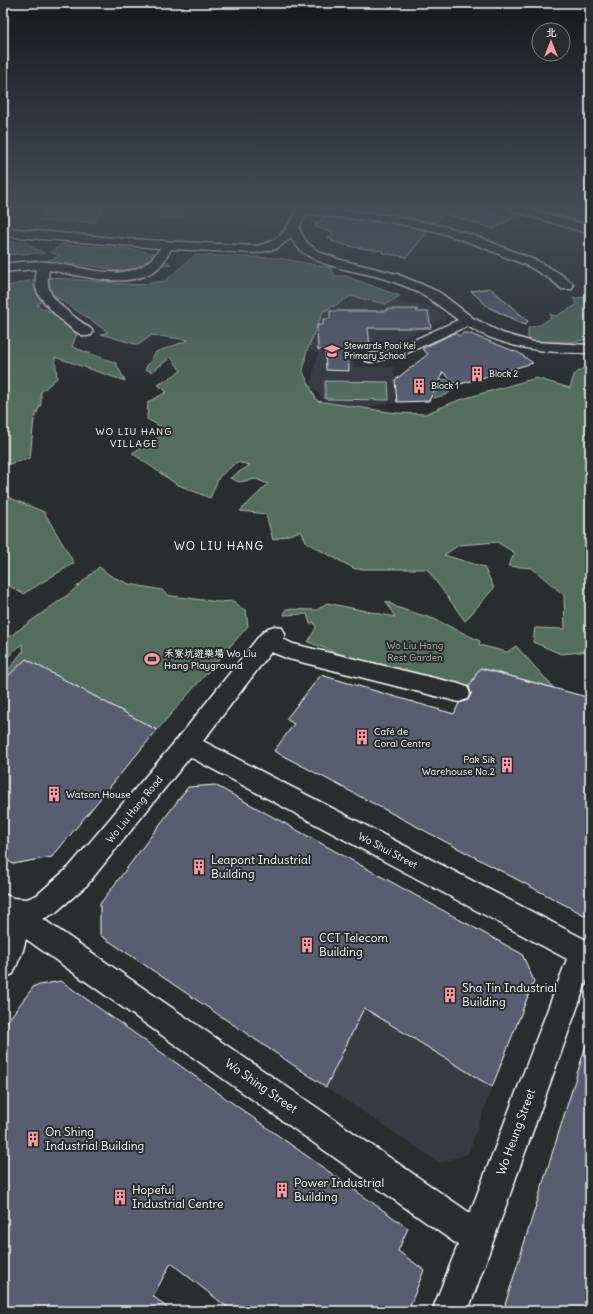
<svg xmlns="http://www.w3.org/2000/svg" width="593" height="1314" font-family="Delius,'LXGW WenKai TC',sans-serif">
<rect width="100%" height="100%" fill="#2a2d2e"/>
<filter id="ink" filterUnits="userSpaceOnUse"><feTurbulence type="fractalNoise" baseFrequency=".025" numOctaves="2"/><feDisplacementMap in="SourceGraphic" scale="8" xChannelSelector="R" yChannelSelector="G"/><feConvolveMatrix kernelMatrix="1 2 1 2 8 2 1 2 1" color-interpolation-filters="sRGB"/></filter>
<g filter="url(#ink)">
<g fill="#383b42">
<path d="M349,288L402,303L430,307L444,314L445,319L392,344L373,347H352L354,367H394L397,402L361,408L325,401L310,386L318,354L300,344L313,317Z"/>
<path d="M364,1008L492,1087L468,1154L440,1163L326,1087Z"/>
</g>
<g fill="#536e5e" stroke="#a9b6ae">
<path d="M46,208H103L96,222L39,221Z"/>
<path d="M164,208H183L181,218H161Z"/>
<path d="M537,208H590V223L564,217Z"/>
<path d="M3,241L26,243L44,253L3,255Z"/>
<path d="M65,243L69,245L122,248L153,253L171,264L116,271L100,267L56,263L3,266V264C22,259 43,265 60,256L50,252Z"/>
<path d="M195,255L279,258L331,268L335,276H345L400,296L386,304L351,296L323,312L306,353L303,372L317,401L396,413L425,414L459,400L536,378L570,388L574,375L590,363V651L561,654L533,642L535,628L565,629L564,595L532,568L508,566L515,553L497,542L459,545L444,555L484,567L494,588L465,621L427,569H355L307,543L301,531L273,540L266,514L240,511L268,484L256,479L239,482L230,478L250,465L237,462L219,477L210,498L176,484L132,453L169,431L147,419L148,402L167,392L158,385L181,371L171,357L152,372L145,369L156,352L189,340L152,335L138,345L101,334L108,332L52,294L37,305L56,315L77,333L72,347L116,363L125,381L55,357L57,378L41,392V404L34,419L30,458L3,466V287L46,277L138,285L165,281Z"/>
<path d="M590,297V339L572,342H555V345L530,342L528,337V328L540,325L551,318L550,314L556,316L577,305L573,298Z"/>
<path d="M325,381L388,382L389,400L325,399Z"/>
<path d="M3,495L44,512L74,563L23,594L3,582Z"/>
<path d="M99,567L111,576L129,584L162,590L167,595L172,596L219,602L233,601L246,611L248,626L157,730L42,668L3,703V677L22,652H24L22,644L3,661V641L69,594Z"/>
<path d="M386,601L399,608L434,619L480,641L479,645L507,652L516,646L554,688L481,668L461,699L308,642L316,628L314,622L310,624L307,614L284,615L286,609L317,610L327,603L395,617Z"/>
</g>
<path fill="#4d6a72" stroke="#94a6aa" d="M444,379L448,380L453,387C450,396 441,396 433,398L441,380Z"/>
<g fill="#595d6f" stroke="#fff">
<path d="M343,208H477L513,218L494,229L443,213L435,223L391,215L340,209Z"/>
<path d="M326,217L391,223L428,231L407,257L382,253L383,251L353,247L331,241L333,240L328,238L333,232L315,227L318,225L315,224Z"/>
<path d="M490,288L528,321L525,325L488,307L471,291Z"/>
<path d="M386,309H417V312H428L431,328H368L370,347H348L349,371L326,370L325,350H318L317,325H323V319H330V311H386Z"/>
<path d="M454,333L460,336L463,333H468L519,353L533,363L457,385L443,372L429,401L397,402L395,380L428,354L422,349Z"/>
<path d="M26,659L157,730L52,857L13,864L3,857V681Z"/>
<path d="M480,668L590,698V906L586,916L274,751L294,724L286,719L321,675L454,714L459,703L468,700L471,694L469,687Z"/>
<path d="M215,785L522,954L534,981L492,1087L364,1008L326,1087L100,935V904L188,787Z"/>
<path d="M61,981L408,1228L398,1251L424,1270L408,1311H232L171,1263L153,1296L171,1311H3V1027L34,986Z"/>
<path d="M586,1045L590,1046V1311H503Z"/>
</g>
<g fill="none" stroke-linecap="round" stroke-linejoin="round">
<g stroke="#fff" stroke-width="3">
<g id="minor">
<path d="M298,208H313L391,216L447,227L481,238L537,261L559,273L572,283L573,286L572,289H562L550,279L528,266L472,243L439,232L391,222L306,214L299,228L306,242L319,252L341,260L397,274L423,285L439,292L473,318L502,333L533,342L590,345V353C546,353 506,349 467,326L403,355L371,362L366,361L364,358L366,355L394,349L458,320C441,307 427,296 407,287C397,283 386,279 375,276C348,269 306,266 291,238L276,249L255,253L171,249C167,256 163,264 157,269C129,291 80,275 49,270C48,276 47,283 49,289C54,304 79,320 91,329L93,332L91,335C88,336 85,337 82,335C70,330 42,303 37,291C34,285 36,276 36,269L3,272V264C17,262 32,261 46,262C85,266 134,290 160,248L3,236V228L127,239L255,246C281,242 287,229 298,208Z"/>
<path d="M508,208H525L590,226V234L510,210Z"/>
<path d="M275,626L282,628L285,634L283,639L293,644L459,684L467,687L470,693L467,699L459,702L289,659L271,652L203,741L590,942V972L468,1311H432L458,1245L26,939L23,950L13,974L3,978V894L13,898L27,899L37,895L69,867L179,737L260,635L268,628ZM190,757L567,959L470,1213L43,919L55,913L87,885Z"/>
</g>
</g>
<use href="#minor" fill="#2a2d2e" fill-rule="evenodd"/>
</g>
</g>
<linearGradient id="sky" x2="0" y2="1"><stop stop-color="#171919"/><stop offset="0.53" stop-color="#444c57"/><stop offset="1" stop-color="#444c57" stop-opacity="0"/></linearGradient>
<rect width="593" height="392" fill="url(#sky)"/>
<defs>
<g id="school-bare" transform="scale(1.2)"><path d="M0-5L7-2L0 1L-7-2ZM-4 1L0 2.5L4 1V4Q0 6-4 4Z" fill="#ff9aa2" stroke="#2a2d2e" stroke-width="2.5" paint-order="stroke"/></g>
<g id="building-bare" transform="scale(1.2)"><path d="M-4-6H4V6H1V3H-1V6H-4ZM-2.5-4.3h1.7v1.8h-1.7ZM.8-4.3h1.7v1.8H.8ZM-2.5-1h1.7V.8h-1.7ZM.8-1h1.7V.8H.8Z" fill="#ff9aa2" stroke="#2a2d2e" stroke-width="2.5" paint-order="stroke"/></g>
<g id="stadium-bare" transform="scale(1.2)"><path d="M0-5a6.5 5 0 1 0 0 10a6.5 5 0 1 0 0-10ZM-3.5-1.8h7v3.6h-7Z" fill="#ff9aa2" stroke="#2a2d2e" stroke-width="2.5" paint-order="stroke"/></g>
</defs>
<g fill-rule="evenodd">
<use href="#school-bare" x="332" y="351"/>
<use href="#building-bare" x="477" y="374"/>
<use href="#building-bare" x="419" y="386"/>
<use href="#stadium-bare" x="152" y="659"/>
<use href="#building-bare" x="362" y="737"/>
<use href="#building-bare" x="507" y="765"/>
<use href="#building-bare" x="54" y="794"/>
<use href="#building-bare" x="199" y="867"/>
<use href="#building-bare" x="307" y="945"/>
<use href="#building-bare" x="450" y="995"/>
<use href="#building-bare" x="33" y="1139"/>
<use href="#building-bare" x="282" y="1190"/>
<use href="#building-bare" x="120" y="1197"/>
</g>
<g text-anchor="middle" stroke-width="4" stroke-linejoin="round" paint-order="stroke">
<g font-size="9" fill="#fff" stroke="#2a2d2e" text-anchor="start">
<text x="344" y="349">Stewards Pooi Kei<tspan x="344" dy="10">Primary School</tspan></text>
<text x="489" y="377">Block 2</text>
<text x="431" y="389">Block 1</text>
</g>
<g font-size="10" letter-spacing="1" fill="#fff" stroke="#2a2d2e">
<text x="134" y="435">WO LIU HANG<tspan x="134" dy="12">VILLAGE</tspan></text>
</g>
<g font-size="10" fill="#a9b6ae" stroke="#2a2d2e">
<text x="415" y="649">Wo Liu Hang<tspan x="415" dy="12">Rest Garden</tspan></text>
</g>
<g font-size="10" fill="#fff" stroke="#2a2d2e" text-anchor="start">
<text x="164" y="657">禾寮坑遊樂場 Wo Liu<tspan x="164" dy="12">Hang Playground</tspan></text>
<text x="374" y="735">Café de<tspan x="374" dy="12">Coral Centre</tspan></text>
<text x="495" y="763" text-anchor="end">Pak Sik<tspan x="495" dy="12">Warehouse No.2</tspan></text>
<text x="66" y="798">Watson House</text>
</g>
<g font-size="10" fill="#fff" stroke="#2a2d2e">
<text transform="translate(134 809) rotate(-51)" y="4">Wo Liu Hang Road</text>
<text transform="translate(388 850) rotate(28)" y="4">Wo Shui Street</text>
</g>
<g font-size="12" letter-spacing="1" fill="#fff" stroke="#2a2d2e">
<text x="219" y="550">WO LIU HANG</text>
</g>
<g font-size="12" fill="#fff" stroke="#2a2d2e" text-anchor="start">
<text x="211" y="864">Leapont Industrial<tspan x="211" dy="14">Building</tspan></text>
<text x="319" y="942">CCT Telecom<tspan x="319" dy="14">Building</tspan></text>
<text x="462" y="992">Sha Tin Industrial<tspan x="462" dy="14">Building</tspan></text>
<text x="45" y="1136">On Shing<tspan x="45" dy="14">Industrial Building</tspan></text>
<text x="294" y="1187">Power Industrial<tspan x="294" dy="14">Building</tspan></text>
<text x="132" y="1194">Hopeful<tspan x="132" dy="14">Industrial Centre</tspan></text>
</g>
<g font-size="12" fill="#fff" stroke="#2a2d2e">
<text transform="translate(261 1086) rotate(35)" y="4">Wo Shing Street</text>
<text transform="translate(516 1132) rotate(-70)" y="4">Wo Heung Street</text>
</g>
</g>
<rect width="593" height="1314" fill="none" stroke="#2a2d2e" stroke-width="16"/>
<rect x="8" y="8" width="577" height="1298" fill="none" stroke="#fff" stroke-width="1.5" filter="url(#ink)"/>
<g transform="translate(551 42)"><circle r="19" fill="#2a2d2e" stroke="#7f8182"/>
<path d="M0-3L7 15L0 10L-7 15Z" fill="#ff9aa2"/>
<text y="-6" font-size="11" font-weight="bold" text-anchor="middle" fill="#ffffff">北</text>
</g>
</svg>
